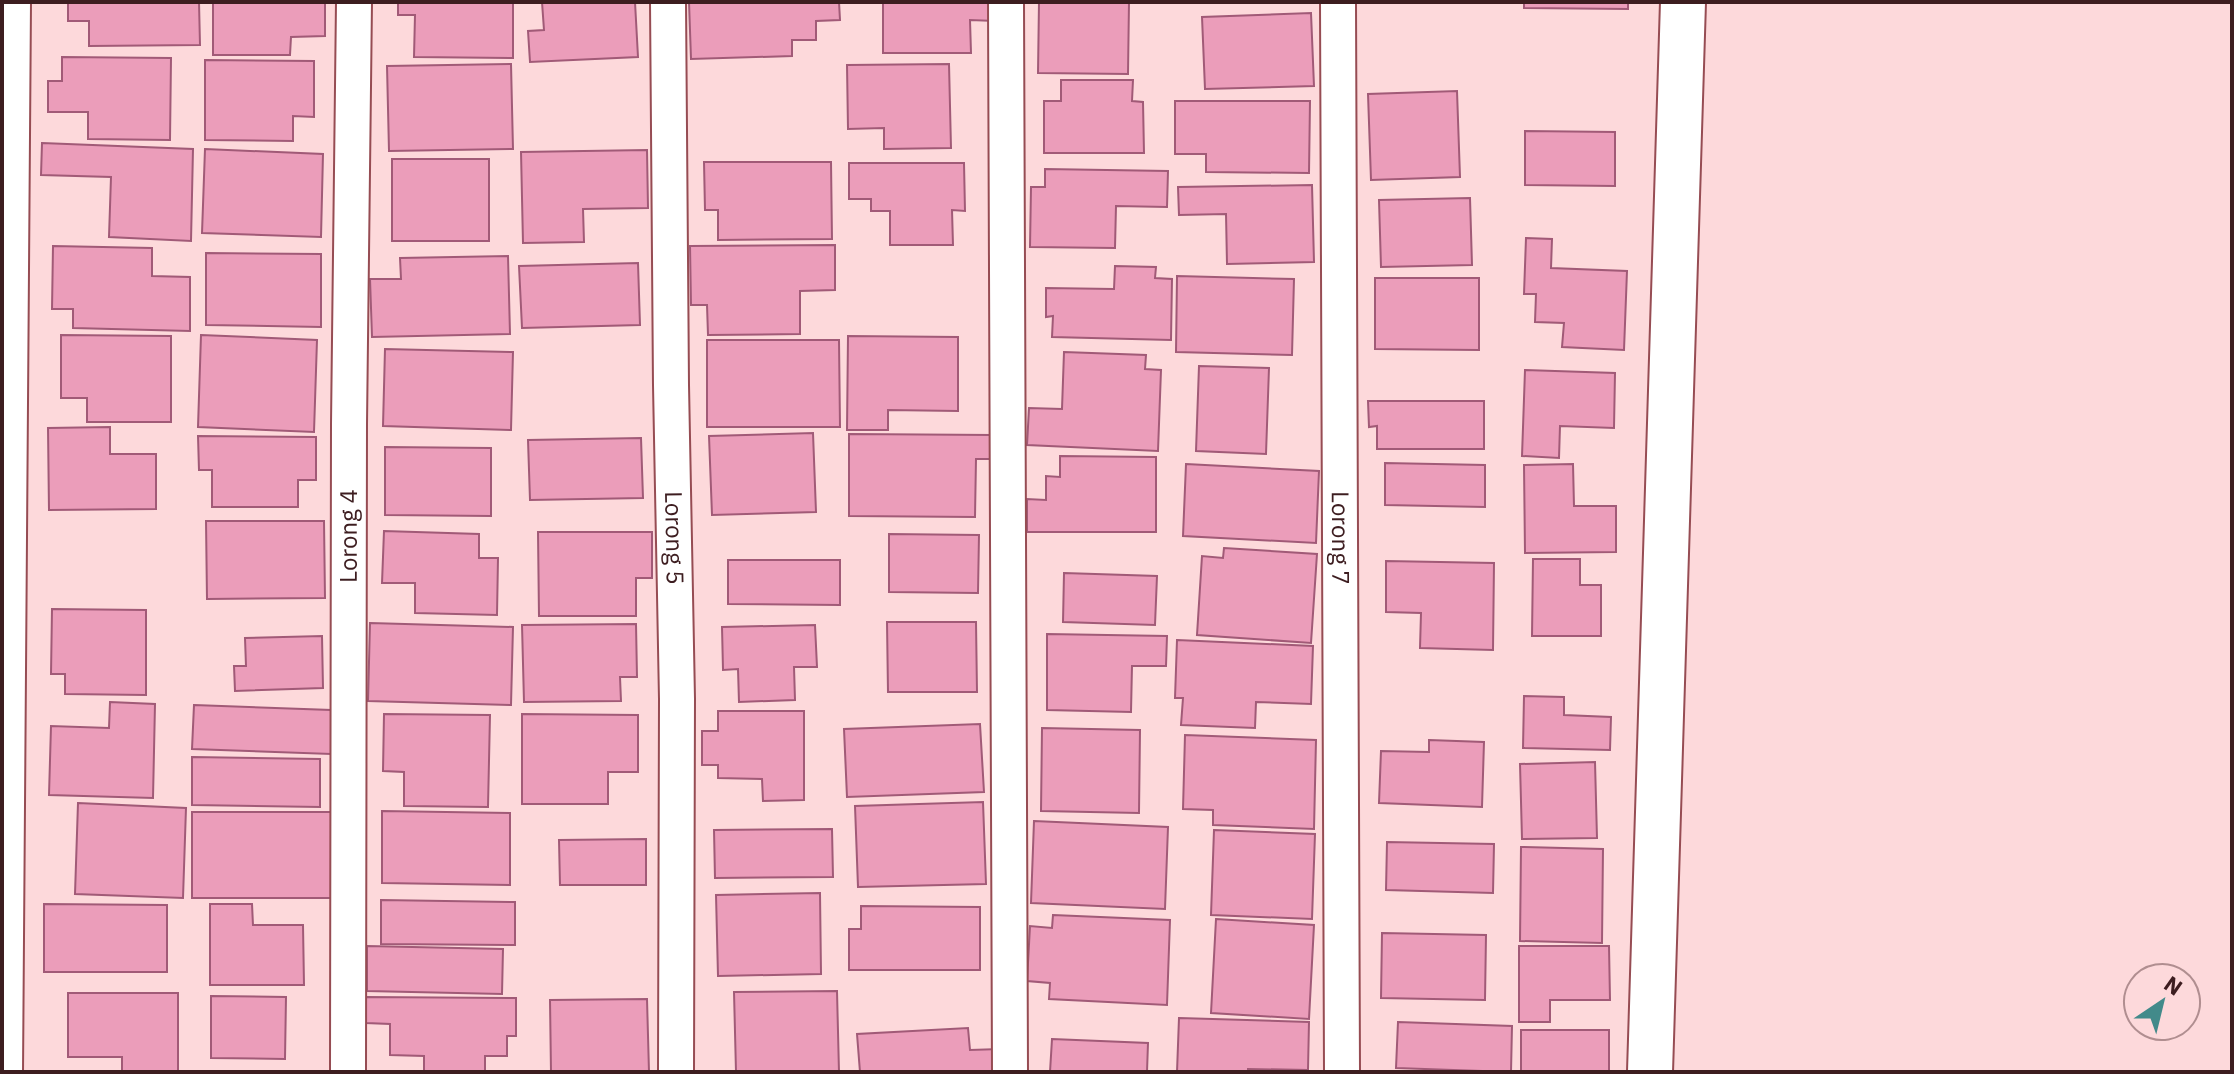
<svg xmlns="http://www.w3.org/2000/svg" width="2234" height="1074" font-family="'IBM Plex Sans',sans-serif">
<rect width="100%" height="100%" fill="#fdd9db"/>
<g fill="#eb9dba" stroke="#a15a77" stroke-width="2">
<path d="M68,2H199L200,45L89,46V21H68Z"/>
<path d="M213,2H325V36L291,37L290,55H213Z"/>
<path d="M398,2H513V58L414,57L415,15H398Z"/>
<path d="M542,2H635L638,57L530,62L528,31L544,30Z"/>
<path d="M689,2H839L840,20L816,21V40H792V56L691,59Z"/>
<path d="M883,2H995V21L970,20L971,53H883Z"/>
<path d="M1039,2H1129L1128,74L1038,73Z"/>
<path d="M1524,2H1628V9L1524,8Z"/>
<path d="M1311,13L1314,86L1205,89L1202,17Z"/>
<path d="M62,57L171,58L170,140L88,139V112H48V81H62Z"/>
<path d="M205,60L314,61V117L293,116V141L205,140Z"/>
<path d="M511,64L513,149L389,151L387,66Z"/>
<path d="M949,64L951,148L884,149V128L848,129L847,65Z"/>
<path d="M1061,80H1133L1132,101L1143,102L1144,153H1044V101H1061Z"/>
<path d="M1457,91L1460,177L1371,180L1368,94Z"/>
<path d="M1175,101H1310L1309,173L1206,172V154H1175Z"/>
<path d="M1525,131L1615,132V186L1525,185Z"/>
<path d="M42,143L193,149L191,241L109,237L111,177L41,175Z"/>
<path d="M205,149L323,154L321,237L202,233Z"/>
<path d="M647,150L648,208L583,209L584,242L523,243L521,152Z"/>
<rect x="392" y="159" width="97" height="82"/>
<path d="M704,162H831L832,239L718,240V210H705Z"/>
<path d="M849,163H964L965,211L952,210L953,245H890V211H871V199H849Z"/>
<path d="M1045,169L1168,171L1167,207L1116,206L1115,248L1030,247L1031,187H1045Z"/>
<path d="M1312,185L1314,262L1227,264L1226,214L1179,215L1178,187Z"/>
<path d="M1470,198L1472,265L1381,267L1379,200Z"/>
<path d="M1526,238L1552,239L1551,268L1627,271L1624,350L1562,347L1564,323L1535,322L1536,294H1524Z"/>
<path d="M835,245V290L800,291V334L708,335L707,305H691L690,246Z"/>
<path d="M53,246L152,248V276L190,277V331L73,328V309H52Z"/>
<path d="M206,253L321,254V327L206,325Z"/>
<path d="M508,256L510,334L372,337L370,279H401L400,258Z"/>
<path d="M638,263L640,325L522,328L519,266Z"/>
<path d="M1115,266L1156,267L1155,278L1172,279L1171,340L1052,337L1053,316L1046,317V288L1114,289Z"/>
<path d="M1177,276L1294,279L1292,355L1176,352Z"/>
<path d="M1375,278H1479V350L1375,349Z"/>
<path d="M61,335L171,336V422H87V398H61Z"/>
<path d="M201,335L317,340L314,432L198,427Z"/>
<path d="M848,336L958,337V411L888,410V430H847Z"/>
<path d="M707,340H839L840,427H707Z"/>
<path d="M385,349L513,352L511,430L383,426Z"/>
<path d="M1064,352L1146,355L1145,369L1161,370L1158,451L1027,445L1029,408L1062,409Z"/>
<path d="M1199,366L1269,368L1266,454L1196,451Z"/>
<path d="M1525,370L1615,373L1614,428L1560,426L1559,458L1522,456Z"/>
<path d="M1368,401H1484V449H1377V426L1369,427Z"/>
<path d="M110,427V454H156V509L49,510L48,428Z"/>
<path d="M813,433L816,512L712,515L709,436Z"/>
<path d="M849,434L993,435V459H976L975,517L849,516Z"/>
<path d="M198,436L316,437V480H298V507H212V470H199Z"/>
<path d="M641,438L643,498L530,500L528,440Z"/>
<path d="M385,447L491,448V516L385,515Z"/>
<path d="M1060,456L1156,457V532H1027V499L1046,500V476L1060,477Z"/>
<path d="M1385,463L1485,465V507L1385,505Z"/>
<path d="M1186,464L1319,471L1316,543L1183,536Z"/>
<path d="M1573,464L1574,506H1616V552L1525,553L1524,465Z"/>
<path d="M206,521H324L325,598L207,599Z"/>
<path d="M384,531L479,534V558H498L497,615L415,613V583H382Z"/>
<path d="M538,532H652V578H636V616H539Z"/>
<path d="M889,534L979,535L978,593L889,592Z"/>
<path d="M1224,548L1317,554L1311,643L1197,635L1202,556L1223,558Z"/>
<path d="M1533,559H1580V585H1601V636H1532Z"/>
<path d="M728,560H840V605L728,604Z"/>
<path d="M1386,561L1494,563L1493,650L1420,648L1421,613L1386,612Z"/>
<path d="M1064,573L1157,576L1155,625L1063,622Z"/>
<path d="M52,609L146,610V695L65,694V674H51Z"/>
<path d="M887,622H976L977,692H888Z"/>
<path d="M370,623L513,627L511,705L368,701Z"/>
<path d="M636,624L637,677H620L621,701L524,702L522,625Z"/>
<path d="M815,625L817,667H794L795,700L739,702L738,669L723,670L722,627Z"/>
<path d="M1047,634L1167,636L1166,666H1132L1131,712L1047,710Z"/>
<path d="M322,636L323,688L235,691L234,666H246L245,638Z"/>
<path d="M1177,640L1313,646L1311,704L1256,702L1255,728L1181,725L1183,698H1175Z"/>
<path d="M1524,696L1564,697V715L1611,717L1610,750L1523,748Z"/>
<path d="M110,702L155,704L153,798L49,795L51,726L109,728Z"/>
<path d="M194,705L331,710V754L192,749Z"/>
<path d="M718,711H804V800L763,801L762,779L718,778V765H702V731H718Z"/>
<path d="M384,714L490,715L488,807L404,806V772L383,771Z"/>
<path d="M522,714L638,715V772H608V804H522Z"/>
<path d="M980,724L984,792L847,797L844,729Z"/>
<path d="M1042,728L1140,730L1139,813L1041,811Z"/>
<path d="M1185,735L1316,740L1314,829L1213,825V810L1183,809Z"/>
<path d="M1429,740L1484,742L1482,807L1379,803L1381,751L1429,752Z"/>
<path d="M192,757L320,759V807L192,805Z"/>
<path d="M1595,762L1597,838L1522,839L1520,764Z"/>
<path d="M983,802L986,884L858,887L855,806Z"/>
<path d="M78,803L186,808L183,898L75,894Z"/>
<path d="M382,811L510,813V885L382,883Z"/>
<path d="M192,812H331L332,898H192Z"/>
<path d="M1034,821L1168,827L1165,909L1031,903Z"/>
<path d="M832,829L833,877L715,878L714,830Z"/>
<path d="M1214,830L1315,834L1312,919L1211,915Z"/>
<path d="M646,839V885H560L559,840Z"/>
<path d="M1387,842L1494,844L1493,893L1386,890Z"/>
<path d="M1521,847L1603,849L1602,943L1520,941Z"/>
<path d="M820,893L821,974L718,976L716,895Z"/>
<path d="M381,900L515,902V945L381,944Z"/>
<path d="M44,904L167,905V972H44Z"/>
<path d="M210,904H252L253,925H303L304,985H210Z"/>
<path d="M861,906L980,907V970H849V929H861Z"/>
<path d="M1053,915L1170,920L1167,1005L1049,999L1050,983L1027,981L1030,926L1052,928Z"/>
<path d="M1216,919L1314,925L1309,1019L1211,1013Z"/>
<path d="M1382,933L1486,935L1485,1000L1381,998Z"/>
<path d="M367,946L503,949L502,994L367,991Z"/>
<path d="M1519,946H1609L1610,1000H1550V1022H1519Z"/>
<path d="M837,991L839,1072H736L734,992Z"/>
<path d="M68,993H178V1072H122V1057H68Z"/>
<path d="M211,996L286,997L285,1059L211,1058Z"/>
<path d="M366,997L516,998V1036H507V1056H485V1072H424V1056L390,1055V1024L366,1023Z"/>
<path d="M647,999L649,1072H551L550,1000Z"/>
<path d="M1179,1018L1309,1022L1308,1070L1248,1069V1072H1177Z"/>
<path d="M1398,1022L1512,1026L1511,1072L1396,1068Z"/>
<path d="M968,1028L970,1050L1000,1049L1001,1072H860L857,1034Z"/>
<rect x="1521" y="1030" width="88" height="42"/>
<path d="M1052,1039L1148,1043L1147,1072H1050Z"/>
</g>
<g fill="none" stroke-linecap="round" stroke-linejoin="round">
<g stroke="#964c53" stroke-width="38">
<g id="street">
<path id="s1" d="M668,2L671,385L677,699L676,1072"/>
<path d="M1006,2L1010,1072"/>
<path id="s2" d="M1338,2L1342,1072"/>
<path d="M5,1072L13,2"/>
<path id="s3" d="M348,1072L349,424L354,2"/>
</g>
</g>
<g stroke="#964c53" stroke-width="48">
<path id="secondary" d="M1650,1072L1683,2"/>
</g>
<use href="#street" stroke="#fff" stroke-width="34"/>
<use href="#secondary" stroke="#fff" stroke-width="44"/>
</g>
<g text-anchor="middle" stroke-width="7" stroke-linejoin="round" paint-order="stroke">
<g font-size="24" fill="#3d1d20" stroke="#fdd9db">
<text dy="8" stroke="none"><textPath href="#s3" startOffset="536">Lorong 4</textPath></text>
<text dy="8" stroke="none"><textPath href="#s1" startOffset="536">Lorong 5</textPath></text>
<text dy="8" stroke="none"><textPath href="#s2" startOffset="536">Lorong 7</textPath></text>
</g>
</g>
<rect width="2234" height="1074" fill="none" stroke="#3d1d20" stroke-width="8"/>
<g transform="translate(2162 1002) rotate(35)"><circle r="38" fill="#fdd9db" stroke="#b08e90" stroke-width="2"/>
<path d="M0-6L14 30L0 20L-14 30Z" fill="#428a8a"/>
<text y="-12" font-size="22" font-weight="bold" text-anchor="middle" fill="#3d1d20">N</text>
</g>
</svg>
